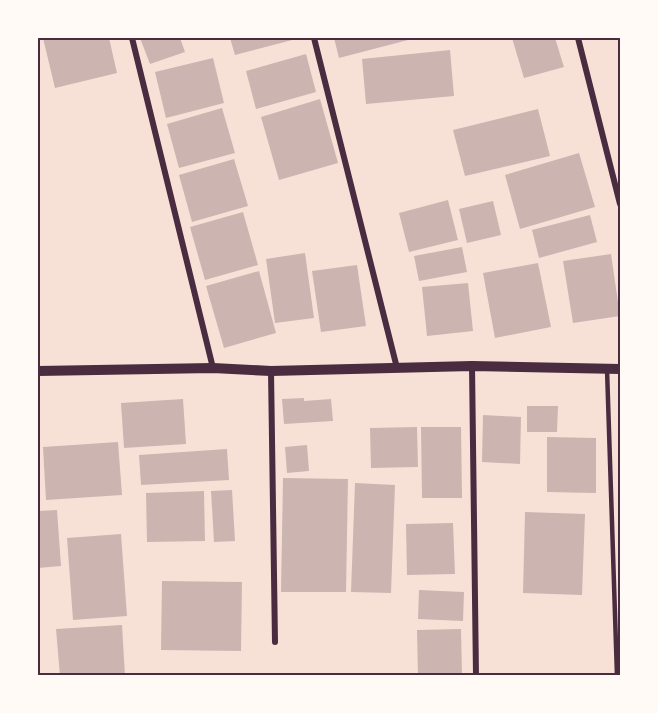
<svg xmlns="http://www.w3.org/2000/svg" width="658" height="713" font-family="Mulish,sans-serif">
<rect width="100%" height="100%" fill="#f7e1d7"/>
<g fill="#ccb4b1">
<path d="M43,38H109L117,73L55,88Z"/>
<path d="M140,38H180L185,52L150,64Z"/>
<path d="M230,38H296V39L235,55Z"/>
<path d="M334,38H407L408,40L339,58Z"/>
<path d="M512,38H555L564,67L524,78Z"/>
<path d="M450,50L454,96L366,104L362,59Z"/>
<path d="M306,54L316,92L256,109L246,71Z"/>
<path d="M213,58L224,103L166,118L155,72Z"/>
<path d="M320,99L338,163L279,180L261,117Z"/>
<path d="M222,108L235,153L179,168L167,124Z"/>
<path d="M538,109L550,156L465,176L453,130Z"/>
<path d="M579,153L595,207L520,229L505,175Z"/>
<path d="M234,159L248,206L192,222L179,175Z"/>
<path d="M448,200L458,240L409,252L399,213Z"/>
<path d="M493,201L501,235L467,243L459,209Z"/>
<path d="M243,212L258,265L205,280L190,227Z"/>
<path d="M590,215L597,242L539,258L532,230Z"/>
<path d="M462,247L467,272L419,281L414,256Z"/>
<path d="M305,253L314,318L275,323L266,259Z"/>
<path d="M611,254L620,316L573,323L563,261Z"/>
<path d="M538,263L551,327L495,338L483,273Z"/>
<path d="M357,265L366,326L321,332L312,271Z"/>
<path d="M259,271L276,333L224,348L206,286Z"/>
<path d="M468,283L473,331L427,336L422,287Z"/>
<path d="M304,398V401L331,399L333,421L284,424L282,399Z"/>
<path d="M183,399L186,444L124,448L121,403Z"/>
<path d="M527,406H558L557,432H527Z"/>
<path d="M483,415L521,417L520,464L482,462Z"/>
<path d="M417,427L418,467L371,468L370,428Z"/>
<path d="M421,427H461L462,498H422Z"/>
<path d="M547,437L596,438V493L547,492Z"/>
<path d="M38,439H39L40,465H38Z"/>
<path d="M118,442L122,495L46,500L43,447Z"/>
<path d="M307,445L309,471L287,473L285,447Z"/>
<path d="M227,449L229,480L141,485L139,455Z"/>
<path d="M283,478L348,479L346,592H281Z"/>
<path d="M355,483L395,485L391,593L351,592Z"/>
<path d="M232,490L235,541L214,542L211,491Z"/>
<path d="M204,491L205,541L147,542L146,493Z"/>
<path d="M57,510L61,566L38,568V511Z"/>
<path d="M525,512L585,514L582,595L523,593Z"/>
<path d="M453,523L455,574L407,575L406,524Z"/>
<path d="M121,534L127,616L73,620L67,538Z"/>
<path d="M162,581L242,582L241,651L161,650Z"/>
<path d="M419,590L464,592L463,621L418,619Z"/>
<path d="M122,625L125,676H60L56,629Z"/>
<path d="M461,629L462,676H418L417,630Z"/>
</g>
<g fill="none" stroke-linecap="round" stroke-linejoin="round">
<path stroke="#4a2c40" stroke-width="4.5" d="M607,369L617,676"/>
<g stroke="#4a2c40" stroke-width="6">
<path d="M132,38L213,368"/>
<path d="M314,38L397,368"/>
<path d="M578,38L620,204"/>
<path d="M472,366L476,676"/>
<path d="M271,371L275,642"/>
</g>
<path stroke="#4a2c40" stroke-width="10" d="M38,371L213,368L271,371L472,366L620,369"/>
</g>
<rect width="658" height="713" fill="none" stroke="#fffaf5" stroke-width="78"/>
<rect x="39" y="39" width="580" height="635" fill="none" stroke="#4a2c40" stroke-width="2"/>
</svg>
